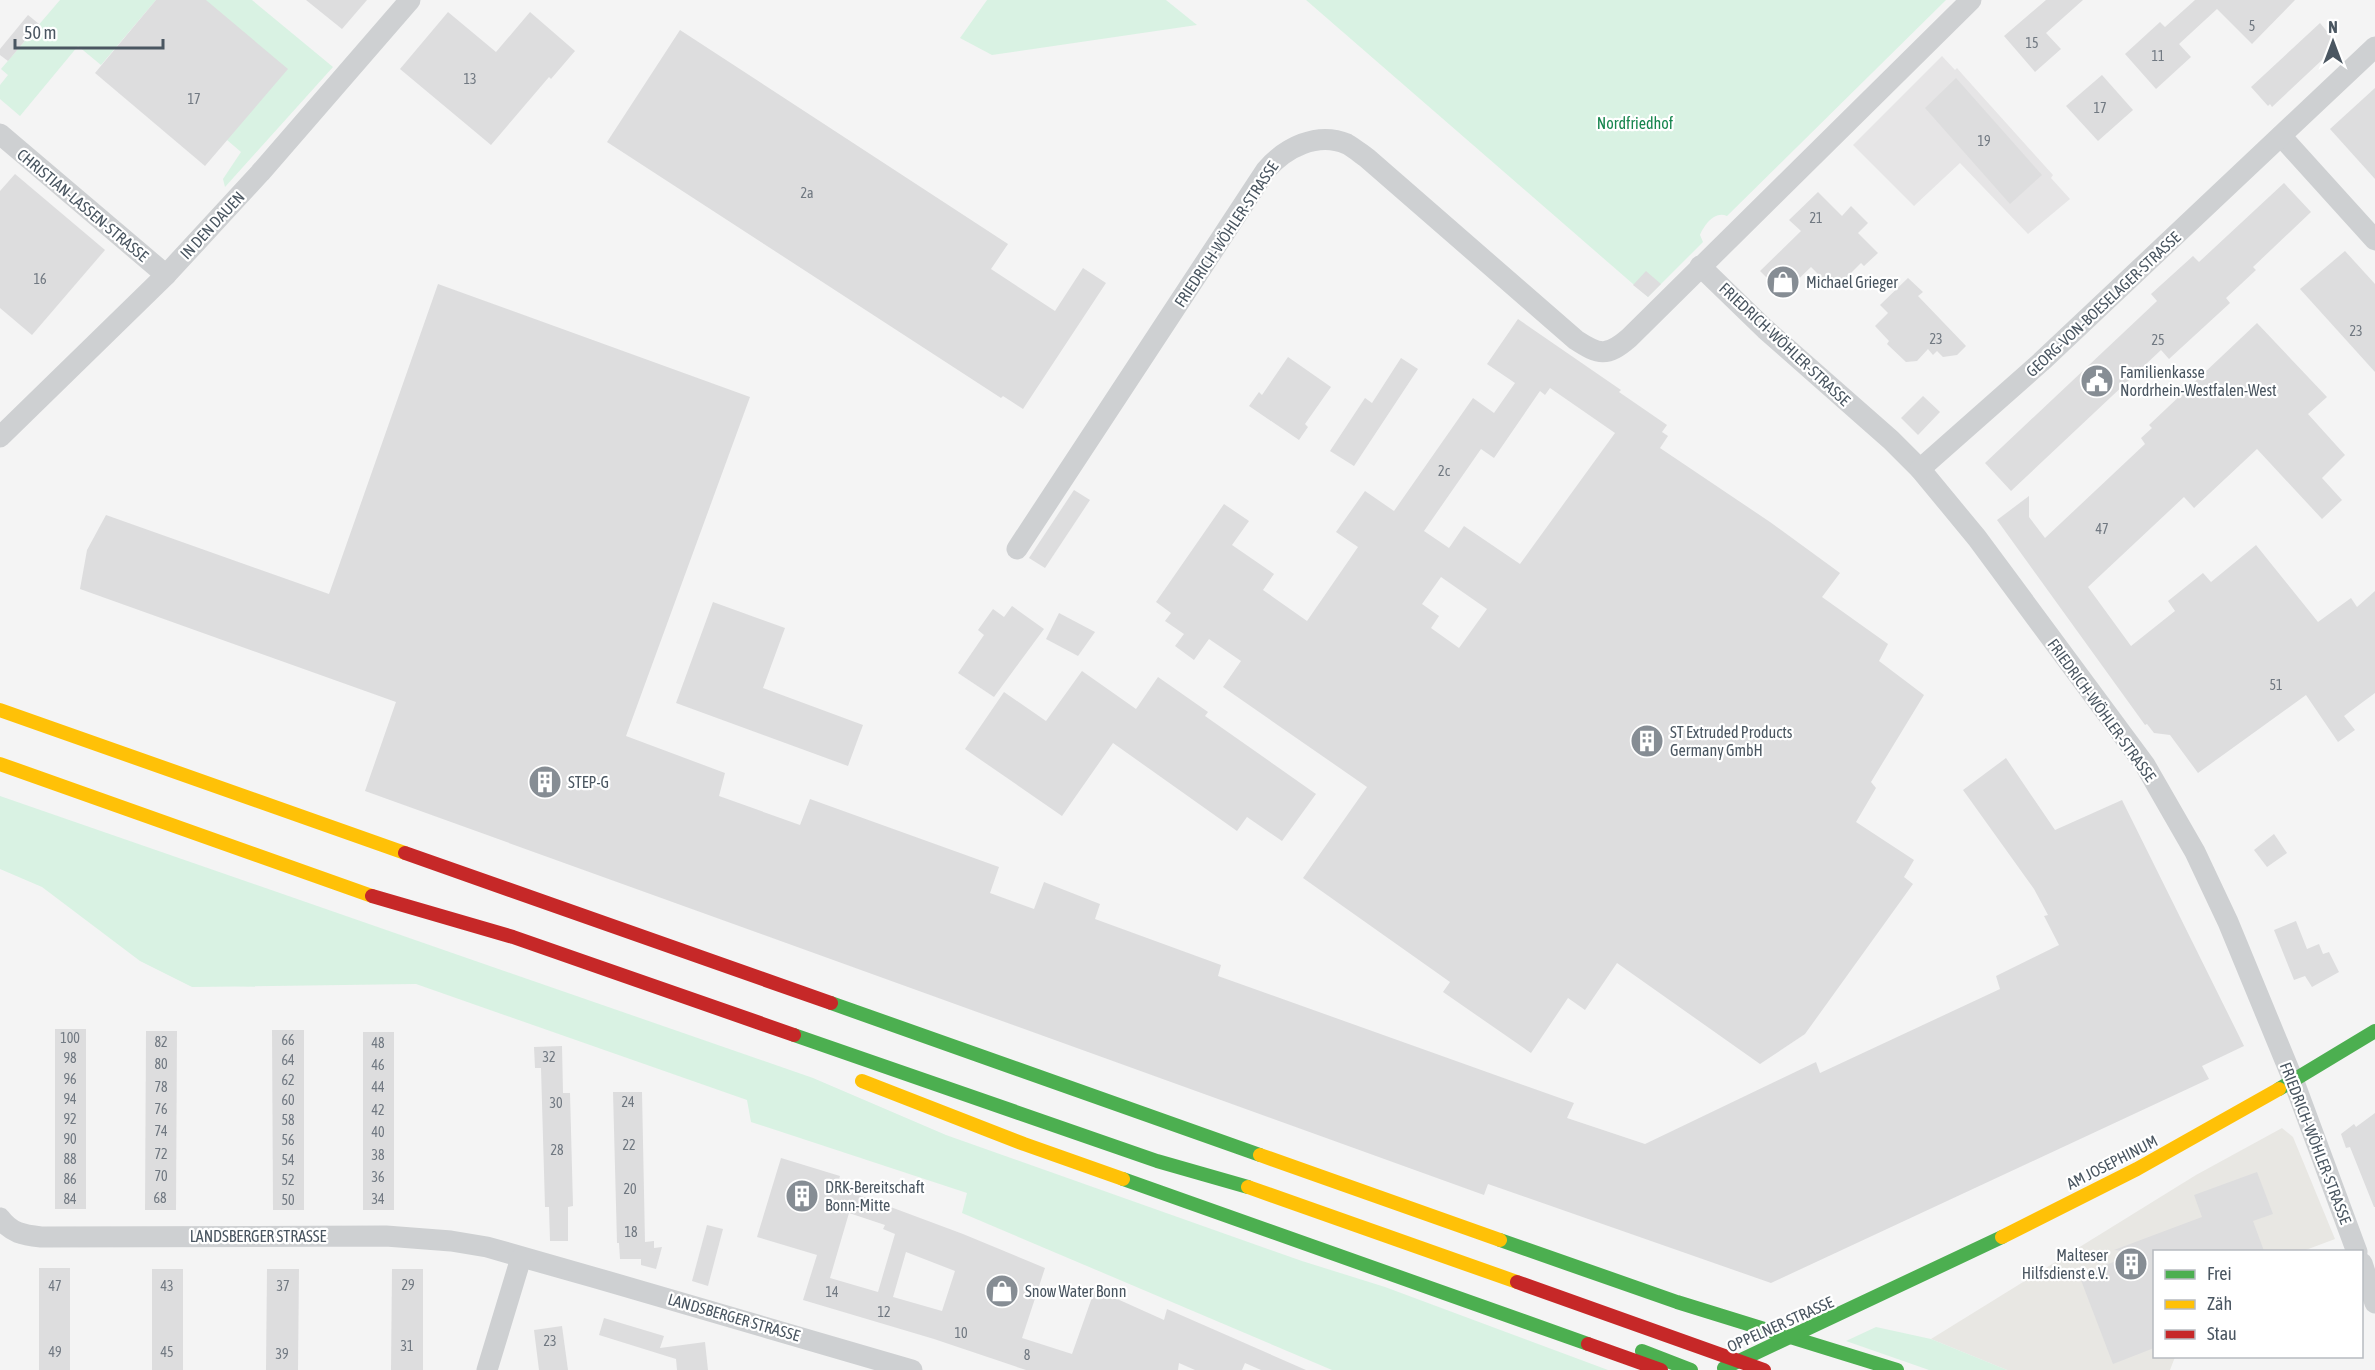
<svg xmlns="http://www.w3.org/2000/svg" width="2375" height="1370" font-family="'Asap Condensed',sans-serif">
<rect width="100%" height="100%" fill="#f4f4f4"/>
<path fill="#e8e7e3" d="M2282,1128L2293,1137L2335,1239L2303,1251L2154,1252V1356L2175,1357L2170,1370H2007L1931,1339L2196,1175Z"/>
<path fill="#e6e5e6" d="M1942,56L1955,70L1957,68L1963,75L2053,175L2051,178L2070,199L2028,234L1960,163L1914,206L1853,145Z"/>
<g fill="#d9f2e3">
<path d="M60,0H156L101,65L78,46L20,116L0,99V85L8,75L1,69Z"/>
<path d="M206,0H252L333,67L225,187L223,179L241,152L227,140Z"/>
<path d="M987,0H1166L1197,25L992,55L960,38Z"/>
<path d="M1306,0H1946L1727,216C1715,210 1704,225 1700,235L1703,242L1648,297Z"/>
<path d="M0,796L813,1078L946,1135L1302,1261L1385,1287L1608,1370H1332L962,1213L967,1193L751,1122L747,1100L416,984L192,987L140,961L42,887L0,869Z"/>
<path d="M1876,1327L1931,1339L2007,1370H1929L1846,1341Z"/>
</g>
<g fill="#ddddde" fill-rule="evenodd">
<path d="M156,0H206L288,69L205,166L95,73Z"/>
<path d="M306,0H367L342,29Z"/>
<path d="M2046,0H2083L2046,33L2061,49L2035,72L2004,36Z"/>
<path d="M2195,0H2295L2252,44L2217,9L2179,44L2191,57L2156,89L2125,54L2160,22L2165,27Z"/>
<path d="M448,12L496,52L530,12L575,51L551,79L549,77L491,145L400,69Z"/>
<path d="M28,15L39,24L8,61L0,55V49Z"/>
<path d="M2320,23L2338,45L2272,107L2270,104L2268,106L2251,87Z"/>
<path d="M680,30L1008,244L991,269L1055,311L1083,268L1106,283L1023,409L1003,396L1001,398L607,142Z"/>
<path d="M2102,75L2133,110L2098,141L2066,106Z"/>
<path d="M1956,78L2042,175L2010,204L1925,108Z"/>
<path d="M2375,88V179L2330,129Z"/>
<path d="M15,174L105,250L32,335L0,308V191Z"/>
<path d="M2284,183L2311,212L2253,267L2256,270L2226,298L2230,303L2169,359L2161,350L2011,491L1985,463L2157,301L2151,294L2193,256L2199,262Z"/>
<path d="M1818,192L1842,216L1851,206L1868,223L1858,233L1878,253L1864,266L1861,263L1837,287L1831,281L1828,284L1811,267L1783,294L1760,271L1801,231L1789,220Z"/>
<path d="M2345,251L2375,284V372L2300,289Z"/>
<path d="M1646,271L1661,284L1648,297L1633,285Z"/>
<path d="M1908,278L1923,292L1918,296L1966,346L1957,355L1943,357L1937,351L1933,355L1928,349L1917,361L1906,362L1887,344L1889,341L1875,326L1888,313L1880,305Z"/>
<path d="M438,284L750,397L626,736L725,773L719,796L800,825L810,799L999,867L990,893L1034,909L1044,882L1100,904L1095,919L1221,965L1218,976L1574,1103L1567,1118L1645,1144L1816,1062L1820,1073L2000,989L1996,976L2059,945L2044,916L2048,915L2034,889L1963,790L2006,758L2055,830L2122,800L2244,1046L2202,1066L2209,1079L1771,1283L1488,1184L1484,1195L365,791L396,702L80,589L87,550L106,515L329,594Z"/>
<path d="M1518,319L1621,390L1619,392L1667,425L1662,432L1668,436L1660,448L1770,522L1840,573L1822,597L1888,644L1879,661L1924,695L1871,782L1876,788L1856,822L1914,860L1904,877L1913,884L1805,1034L1760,1064L1617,963L1585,1010L1568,998L1531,1053L1443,992L1450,982L1303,878L1367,787L1223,687L1241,661L1209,639L1194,660L1175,646L1184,634L1165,621L1171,613L1156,602L1224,504L1249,521L1232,545L1274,574L1263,590L1307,621L1358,547L1336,532L1365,491L1394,511L1473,398L1494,413L1515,383L1487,364ZM1550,388L1615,433L1520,564L1464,526L1449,548L1424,531L1481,449L1494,458L1540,391L1545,395ZM1441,577L1487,609L1459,648L1431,628L1439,616L1422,604Z"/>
<path d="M2257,323L2327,397L2308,414L2345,455L2322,478L2342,500L2322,519L2257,449L2194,508L2184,497L2088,587L2131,646L2175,611L2168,601L2203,573L2211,582L2256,545L2318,622L2351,598L2357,607L2375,591V693L2344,716L2355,730L2338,742L2306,695L2198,773L2170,735L2154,733L2147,724L2145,725L1997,520L2029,496V517L2045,538L2145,444L2141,438L2152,428L2149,425Z"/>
<path d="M1288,357L1331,387L1305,424L1308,427L1299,440L1249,406L1259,392L1262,395Z"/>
<path d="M1401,358L1418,369L1354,466L1330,451L1365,398L1372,403Z"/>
<path d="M1923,396L1940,412L1918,435L1901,418Z"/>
<path d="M1074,490L1090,500L1045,568L1029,558Z"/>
<path d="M713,602L785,628L763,688L863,725L848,766L676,703Z"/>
<path d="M1012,606L1044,629L994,697L958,673L984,635L978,630L993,609L1004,617Z"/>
<path d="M1059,613L1095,632L1078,656L1046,639Z"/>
<path d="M1082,671L1136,709L1158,677L1208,712L1205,716L1316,794L1282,841L1247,817L1237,831L1113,743L1062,816L965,749L1004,692L1046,721Z"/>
<path d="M2274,834L2287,853L2267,867L2254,850Z"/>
<path d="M2296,921L2307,949L2319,944L2323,954L2329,952L2339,972L2312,987L2305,976L2294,980L2274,930Z"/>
<rect x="55" y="1029" width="31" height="180"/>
<path d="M272,1030H304V1210H273Z"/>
<path d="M146,1031H177L176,1210H145Z"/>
<rect x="363" y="1032" width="31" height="178"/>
<path d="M562,1046L563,1093H570L573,1206L568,1207V1241H550L549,1207H545L541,1068H535L534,1047Z"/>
<path d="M613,1092H642L645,1242L654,1241V1248L662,1247L656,1269L641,1265V1259H620L619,1243H617Z"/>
<path d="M2375,1113V1207H2374L2350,1147L2346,1148L2341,1134L2354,1124L2356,1127Z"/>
<path d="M781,1158L840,1176L837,1187L963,1234L1045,1268L1022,1338L1072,1354L1095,1289L1164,1320L1167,1309L1306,1370H1261L1245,1363L1242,1370H1195L1179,1363L1178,1370H1026L934,1339L803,1300L817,1255L757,1237ZM849,1213L885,1225L883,1229L895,1234L878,1292L830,1278ZM906,1252L955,1271L942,1311L893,1297Z"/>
<path d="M2257,1172L2273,1214L2253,1221L2264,1251H2154V1348L2113,1364L2079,1275L2137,1253L2114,1250L2202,1217L2194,1195Z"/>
<path d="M707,1225L723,1229L708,1286L692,1281Z"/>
<rect x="39" y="1268" width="31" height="102"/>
<rect x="152" y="1269" width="31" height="101"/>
<path d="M267,1269H299L298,1370H266Z"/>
<path d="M392,1269H423V1370H391Z"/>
<path d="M604,1318L664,1336L660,1348L705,1342L708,1370H677L676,1359L599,1335Z"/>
<path d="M562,1326L568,1370H539L534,1330Z"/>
</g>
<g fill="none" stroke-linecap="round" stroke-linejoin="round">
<g stroke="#ced0d2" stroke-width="21">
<path d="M0,134L166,275"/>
<path d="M2281,136L2375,240"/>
<path d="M1700,266L1765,329L1891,440L1920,469L1977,538L2145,765L2195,852L2228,922L2294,1082L2357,1252"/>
<path d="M0,437L166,275L260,173L410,0"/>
<path d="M1920,469L2041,362L2375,47"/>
<path d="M1017,549L1266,170C1285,148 1317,131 1347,144C1354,148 1360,153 1367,158L1576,340C1599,355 1607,357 1629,338L1971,0"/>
<path d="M0,1218C11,1233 23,1235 41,1237L386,1236L451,1241L487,1247L596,1278L912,1370"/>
<path d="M2362,1263L2375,1303"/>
<path d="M487,1370L521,1258"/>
</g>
<g stroke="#4caf50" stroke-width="14">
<path d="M831,1003L1260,1155"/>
<path d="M794,1035L1157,1161L1248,1187"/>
<path d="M2279,1089L2375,1031"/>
<path d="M1123,1179L1588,1344"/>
<path d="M1500,1240L1677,1302L1897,1370"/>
<path d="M1642,1351L1691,1370"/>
<path d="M1724,1368L2002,1237"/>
</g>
<g stroke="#ffc107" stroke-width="14">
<path d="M0,710L405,853"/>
<path d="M0,764L372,896"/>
<path d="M862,1081L1024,1144L1123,1179"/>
<path d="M1260,1155L1500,1240"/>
<path d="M1248,1187L1517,1282"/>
<path d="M2002,1237L2137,1169L2279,1089"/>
</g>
<g stroke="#c62828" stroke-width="14">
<path d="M405,853L831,1003"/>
<path d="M372,896L513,937L794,1035"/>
<path d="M1517,1282L1764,1370"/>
<path d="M1588,1344L1661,1370"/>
</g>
</g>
<defs>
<g id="shop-disc" transform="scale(1.725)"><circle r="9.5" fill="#868d94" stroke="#fff"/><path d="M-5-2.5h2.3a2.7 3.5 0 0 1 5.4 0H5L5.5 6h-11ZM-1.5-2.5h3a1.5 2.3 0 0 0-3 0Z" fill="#fff"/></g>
<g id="civic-disc" transform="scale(1.725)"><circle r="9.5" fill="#868d94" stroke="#fff"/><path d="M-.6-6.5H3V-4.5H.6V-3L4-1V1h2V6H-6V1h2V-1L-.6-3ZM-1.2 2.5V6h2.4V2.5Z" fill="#fff"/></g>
<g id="building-disc" transform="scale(1.725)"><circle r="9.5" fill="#868d94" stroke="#fff"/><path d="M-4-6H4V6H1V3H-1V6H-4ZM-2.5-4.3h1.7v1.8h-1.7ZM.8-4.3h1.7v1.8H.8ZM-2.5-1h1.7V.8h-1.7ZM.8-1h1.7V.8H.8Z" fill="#fff"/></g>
</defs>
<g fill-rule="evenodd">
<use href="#shop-disc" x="1783" y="282"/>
<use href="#civic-disc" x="2097" y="381"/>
<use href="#building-disc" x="1647" y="741"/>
<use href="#building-disc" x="545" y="782"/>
<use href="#building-disc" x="802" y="1196"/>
<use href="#building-disc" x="2131" y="1264"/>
<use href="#shop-disc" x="1002" y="1291"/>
</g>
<g text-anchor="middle" stroke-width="4.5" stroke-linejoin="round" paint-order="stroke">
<g font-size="14" fill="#707881">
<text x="2252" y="31">5</text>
<text x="2032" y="48">15</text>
<text x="2158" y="61">11</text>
<text x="470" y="84">13</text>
<text x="194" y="104">17</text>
<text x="2100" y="113">17</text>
<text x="1984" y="146">19</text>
<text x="807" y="198">2a</text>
<text x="1816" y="223">21</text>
<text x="40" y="284">16</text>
<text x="2356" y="336">23</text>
<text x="1936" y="344">23</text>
<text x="2158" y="345">25</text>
<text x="1444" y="476">2c</text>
<text x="2102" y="534">47</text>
<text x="2276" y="690">51</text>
<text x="70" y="1043">100</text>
<text x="288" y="1045">66</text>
<text x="161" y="1047">82</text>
<text x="378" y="1048">48</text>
<text x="549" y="1062">32</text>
<text x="70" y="1063">98</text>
<text x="288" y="1065">64</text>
<text x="161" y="1069">80</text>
<text x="378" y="1070">46</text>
<text x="70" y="1084">96</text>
<text x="288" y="1085">62</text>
<text x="161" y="1092">78</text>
<text x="378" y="1092">44</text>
<text x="70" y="1104">94</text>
<text x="288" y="1105">60</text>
<text x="628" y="1107">24</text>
<text x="556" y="1108">30</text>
<text x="161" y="1114">76</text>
<text x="378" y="1115">42</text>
<text x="70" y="1124">92</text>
<text x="288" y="1125">58</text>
<text x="161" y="1136">74</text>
<text x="378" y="1137">40</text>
<text x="70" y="1144">90</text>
<text x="288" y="1145">56</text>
<text x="629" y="1150">22</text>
<text x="557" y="1155">28</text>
<text x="161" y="1159">72</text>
<text x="378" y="1160">38</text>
<text x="70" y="1164">88</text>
<text x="288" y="1165">54</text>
<text x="161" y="1181">70</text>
<text x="378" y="1182">36</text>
<text x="70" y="1184">86</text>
<text x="288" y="1185">52</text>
<text x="630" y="1194">20</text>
<text x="160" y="1203">68</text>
<text x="70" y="1204">84</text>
<text x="378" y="1204">34</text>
<text x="288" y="1205">50</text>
<text x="631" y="1237">18</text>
<text x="408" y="1290">29</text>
<text x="55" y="1291">47</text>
<text x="167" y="1291">43</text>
<text x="283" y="1291">37</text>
<text x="832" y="1297">14</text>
<text x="884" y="1317">12</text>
<text x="961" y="1338">10</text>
<text x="550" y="1346">23</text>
<text x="407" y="1351">31</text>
<text x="55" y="1357">49</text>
<text x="167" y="1357">45</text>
<text x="282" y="1359">39</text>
<text x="1027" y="1360">8</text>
</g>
<g font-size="16" fill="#17864f" stroke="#fff">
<text x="1635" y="129">Nordfriedhof</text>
</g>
<g font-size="16" fill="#4a5661" stroke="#fff">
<text transform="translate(83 205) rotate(40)" y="6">CHRISTIAN-LASSEN-STRASSE</text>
<text transform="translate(212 225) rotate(-47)" y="6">IN DEN DAUEN</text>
<text transform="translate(1226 234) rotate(-56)" y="6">FRIEDRICH-WÖHLER-STRASSE</text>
<text transform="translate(2103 304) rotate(-43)" y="6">GEORG-VON-BOESELAGER-STRASSE</text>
<text transform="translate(1785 344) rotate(43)" y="6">FRIEDRICH-WÖHLER-STRASSE</text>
<text transform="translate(2102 710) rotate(54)" y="6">FRIEDRICH-WÖHLER-STRASSE</text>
<text transform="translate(2316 1143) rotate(69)" y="6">FRIEDRICH-WÖHLER-STRASSE</text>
<text transform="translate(2112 1162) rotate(-27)" y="6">AM JOSEPHINUM</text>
<text x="258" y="1242">LANDSBERGER STRASSE</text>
<text transform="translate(734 1317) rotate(16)" y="6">LANDSBERGER STRASSE</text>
<text transform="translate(1780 1324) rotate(-24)" y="6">OPPELNER STRASSE</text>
</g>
<g font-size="16" fill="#4a5661" stroke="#fff" text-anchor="start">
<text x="1806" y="288">Michael Grieger</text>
<text x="2120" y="378">Familienkasse<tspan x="2120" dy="18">Nordrhein-Westfalen-West</tspan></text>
<text x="1670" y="738">ST Extruded Products<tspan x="1670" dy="18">Germany GmbH</tspan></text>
<text x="568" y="788">STEP-G</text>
<text x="825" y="1193">DRK-Bereitschaft<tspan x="825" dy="18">Bonn-Mitte</tspan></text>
<text x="2108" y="1261" text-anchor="end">Malteser<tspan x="2108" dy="18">Hilfsdienst e.V.</tspan></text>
<text x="1025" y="1297">Snow Water Bonn</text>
</g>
</g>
<rect x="2153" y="1250" width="210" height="108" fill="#ffffff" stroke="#b7bbc0" stroke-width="1.5"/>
<rect x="2165" y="1270" width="30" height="9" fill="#4caf50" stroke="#b7bbc0" stroke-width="1.5"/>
<text x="2207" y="1280" font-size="18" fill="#4a5661">Frei</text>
<rect x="2165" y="1300" width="30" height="9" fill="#ffc107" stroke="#b7bbc0" stroke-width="1.5"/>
<text x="2207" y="1310" font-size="18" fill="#4a5661">Zäh</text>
<rect x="2165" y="1330" width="30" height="9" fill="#c62828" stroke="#b7bbc0" stroke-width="1.5"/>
<text x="2207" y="1340" font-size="18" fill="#4a5661">Stau</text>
<g transform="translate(2333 42)" stroke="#ffffff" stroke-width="4.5" paint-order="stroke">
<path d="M0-4.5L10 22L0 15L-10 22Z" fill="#4a5661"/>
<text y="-9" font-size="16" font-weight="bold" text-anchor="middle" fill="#4a5661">N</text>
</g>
<path d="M15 39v9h148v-9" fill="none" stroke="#4a5661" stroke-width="3"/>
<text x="24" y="39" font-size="18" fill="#4a5661" stroke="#ffffff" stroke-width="4.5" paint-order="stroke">50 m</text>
</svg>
